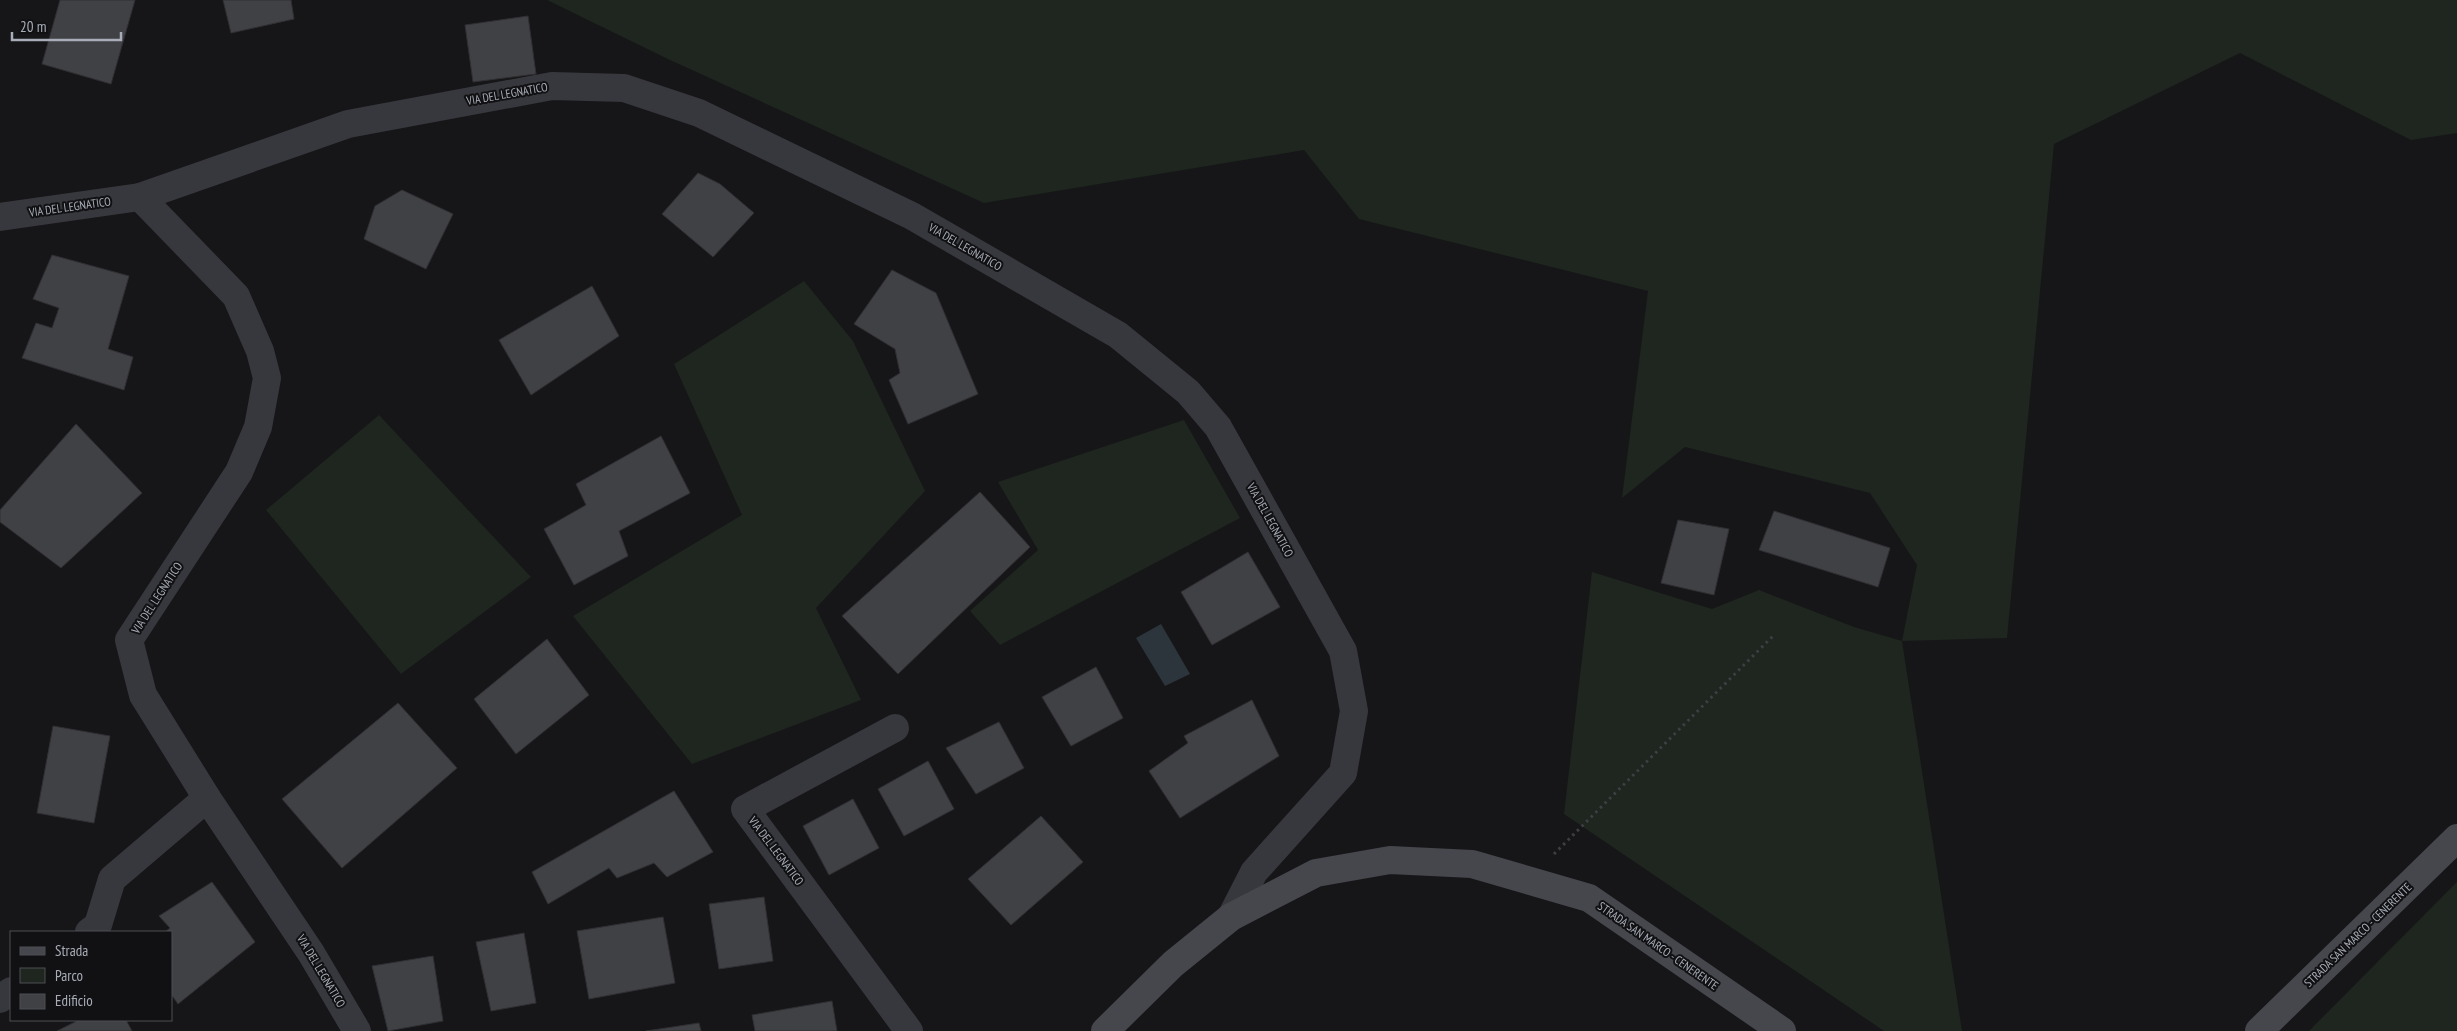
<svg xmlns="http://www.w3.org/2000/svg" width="2457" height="1031" font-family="'PT Sans Narrow',sans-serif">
<rect width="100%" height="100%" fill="#161618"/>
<g fill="#1e261f">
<path d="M547,0H2457V133L2411,140L2240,53L2054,144L2007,638L1902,641L1962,1031H1884L1564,814L1592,572L1712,609L1759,590L1854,627L1902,641L1917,565L1870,493L1685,447L1622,498L1648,291L1359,219L1304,150L984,203L670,60Z"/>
<path d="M804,281L853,341L925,491L816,608L861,700L692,764L573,616L742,515L674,364Z"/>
<path d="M379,415L531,577L401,674L266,510Z"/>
<path d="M1184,420L1240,518L1000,645L970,611L1038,550L998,482Z"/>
<path d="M2457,882V1031H2309Z"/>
</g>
<path fill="#2c353c" d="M1161,624L1190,674L1165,686L1136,638Z"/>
<g fill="#404145" stroke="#303034">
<path d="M60,0H135L111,84L42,64Z"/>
<path d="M223,0H291L294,19L231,33Z"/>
<path d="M528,16L536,74L473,82L465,25Z"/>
<path d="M698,173L720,184L754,213L713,257L662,214Z"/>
<path d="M402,190L453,214L426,269L364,239L375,206Z"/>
<path d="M52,255L129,276L108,349L133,357L124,390L22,358L36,323L52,328L59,308L33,299Z"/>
<path d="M892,270L936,293L978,394L908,424L889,380L900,373L895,349L854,324Z"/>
<path d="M592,286L619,336L531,395L499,340Z"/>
<path d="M76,424L142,493L61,568L0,522V510Z"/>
<path d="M661,436L690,493L619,531L628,556L574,585L544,529L586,505L576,484Z"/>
<path d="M980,492L1030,547L898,674L842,616Z"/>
<path d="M1774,511L1890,548L1878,587L1759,550Z"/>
<path d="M1678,520L1729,529L1714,595L1661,583Z"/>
<path d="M1248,552L1280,607L1212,645L1181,592Z"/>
<path d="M547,639L589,695L516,754L474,699Z"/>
<path d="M1096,667L1123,718L1071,746L1042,697Z"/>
<path d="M1252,700L1279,756L1180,818L1149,771L1188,743L1184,736Z"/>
<path d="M398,703L457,768L342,868L282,799Z"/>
<path d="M999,722L1024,768L976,794L946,748Z"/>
<path d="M53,726L110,736L94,823L37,813Z"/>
<path d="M928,761L954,809L904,836L878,789Z"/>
<path d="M674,791L713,852L667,877L654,863L617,878L609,868L548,904L532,872Z"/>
<path d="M853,799L879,848L829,875L803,826Z"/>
<path d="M1041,816L1083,862L1011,925L968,879Z"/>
<path d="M212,882L255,942L178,1004L171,994V932H165L170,928L159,916Z"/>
<path d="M764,897L773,961L719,969L709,904Z"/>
<path d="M663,917L675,983L589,999L577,931Z"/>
<path d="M524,933L536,1003L491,1011L476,942Z"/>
<path d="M433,956L443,1021L388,1031L372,966Z"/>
<path d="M832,1001L837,1031H755L752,1015Z"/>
<path d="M79,1020H126L132,1031H57Z"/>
<path d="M699,1023L701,1031H646Z"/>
</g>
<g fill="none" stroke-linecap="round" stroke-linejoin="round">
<path stroke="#3d3f44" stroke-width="3" stroke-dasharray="2.5 4" stroke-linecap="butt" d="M1554,854L1773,636"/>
<g stroke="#37383d" stroke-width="28">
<path d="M140,197L348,124L552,86L624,88L699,113L912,216L1118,335L1188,392L1218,427L1343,651L1354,711L1343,773L1254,872L1231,917"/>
<path d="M0,217L140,197L236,296L260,351L267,378L258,427L239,472L129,640L143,695L207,798L311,953L357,1031"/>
<path d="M895,728L745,809L909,1031"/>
<path d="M89,932L98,925L112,879L207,798"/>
<path d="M0,999L11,991"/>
</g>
<g stroke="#45474d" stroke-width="28">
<path d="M1105,1031L1173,964L1231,917L1316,873L1390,860L1472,864L1589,898L1782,1031"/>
<path d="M2259,1031L2457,838"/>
</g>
</g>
<g text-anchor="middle" stroke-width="4" stroke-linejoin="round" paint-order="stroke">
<g font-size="12" fill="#a8adb8" stroke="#111113">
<text transform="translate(507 94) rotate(-10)" y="4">VIA DEL LEGNATICO</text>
<text transform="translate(70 207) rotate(-8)" y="4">VIA DEL LEGNATICO</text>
<text transform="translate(965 247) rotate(30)" y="4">VIA DEL LEGNATICO</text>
<text transform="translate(1270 520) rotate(61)" y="4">VIA DEL LEGNATICO</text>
<text transform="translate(157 598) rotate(-57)" y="4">VIA DEL LEGNATICO</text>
<text transform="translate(776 851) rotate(53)" y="4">VIA DEL LEGNATICO</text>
<text transform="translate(2358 935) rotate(-44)" y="4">STRADA SAN MARCO - CENERENTE</text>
<text transform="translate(1658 946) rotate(35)" y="4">STRADA SAN MARCO - CENERENTE</text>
<text transform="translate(321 971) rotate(59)" y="4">VIA DEL LEGNATICO</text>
</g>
</g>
<rect x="10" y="931" width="162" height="90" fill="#111113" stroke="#4d4f55"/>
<rect x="20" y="947" width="25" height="8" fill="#45474d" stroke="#4d4f55"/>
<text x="55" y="956" font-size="15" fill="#a8adb8">Strada</text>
<rect x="20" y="968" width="25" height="15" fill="#1e261f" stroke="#4d4f55"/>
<text x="55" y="981" font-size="15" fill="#a8adb8">Parco</text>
<rect x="20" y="994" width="25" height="15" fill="#404145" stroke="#4d4f55"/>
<text x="55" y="1006" font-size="15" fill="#a8adb8">Edificio</text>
<path d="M12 32v8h109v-8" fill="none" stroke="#a8adb8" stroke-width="2.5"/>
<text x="20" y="32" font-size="15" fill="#a8adb8" stroke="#111113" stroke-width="4" paint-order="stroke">20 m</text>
</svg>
